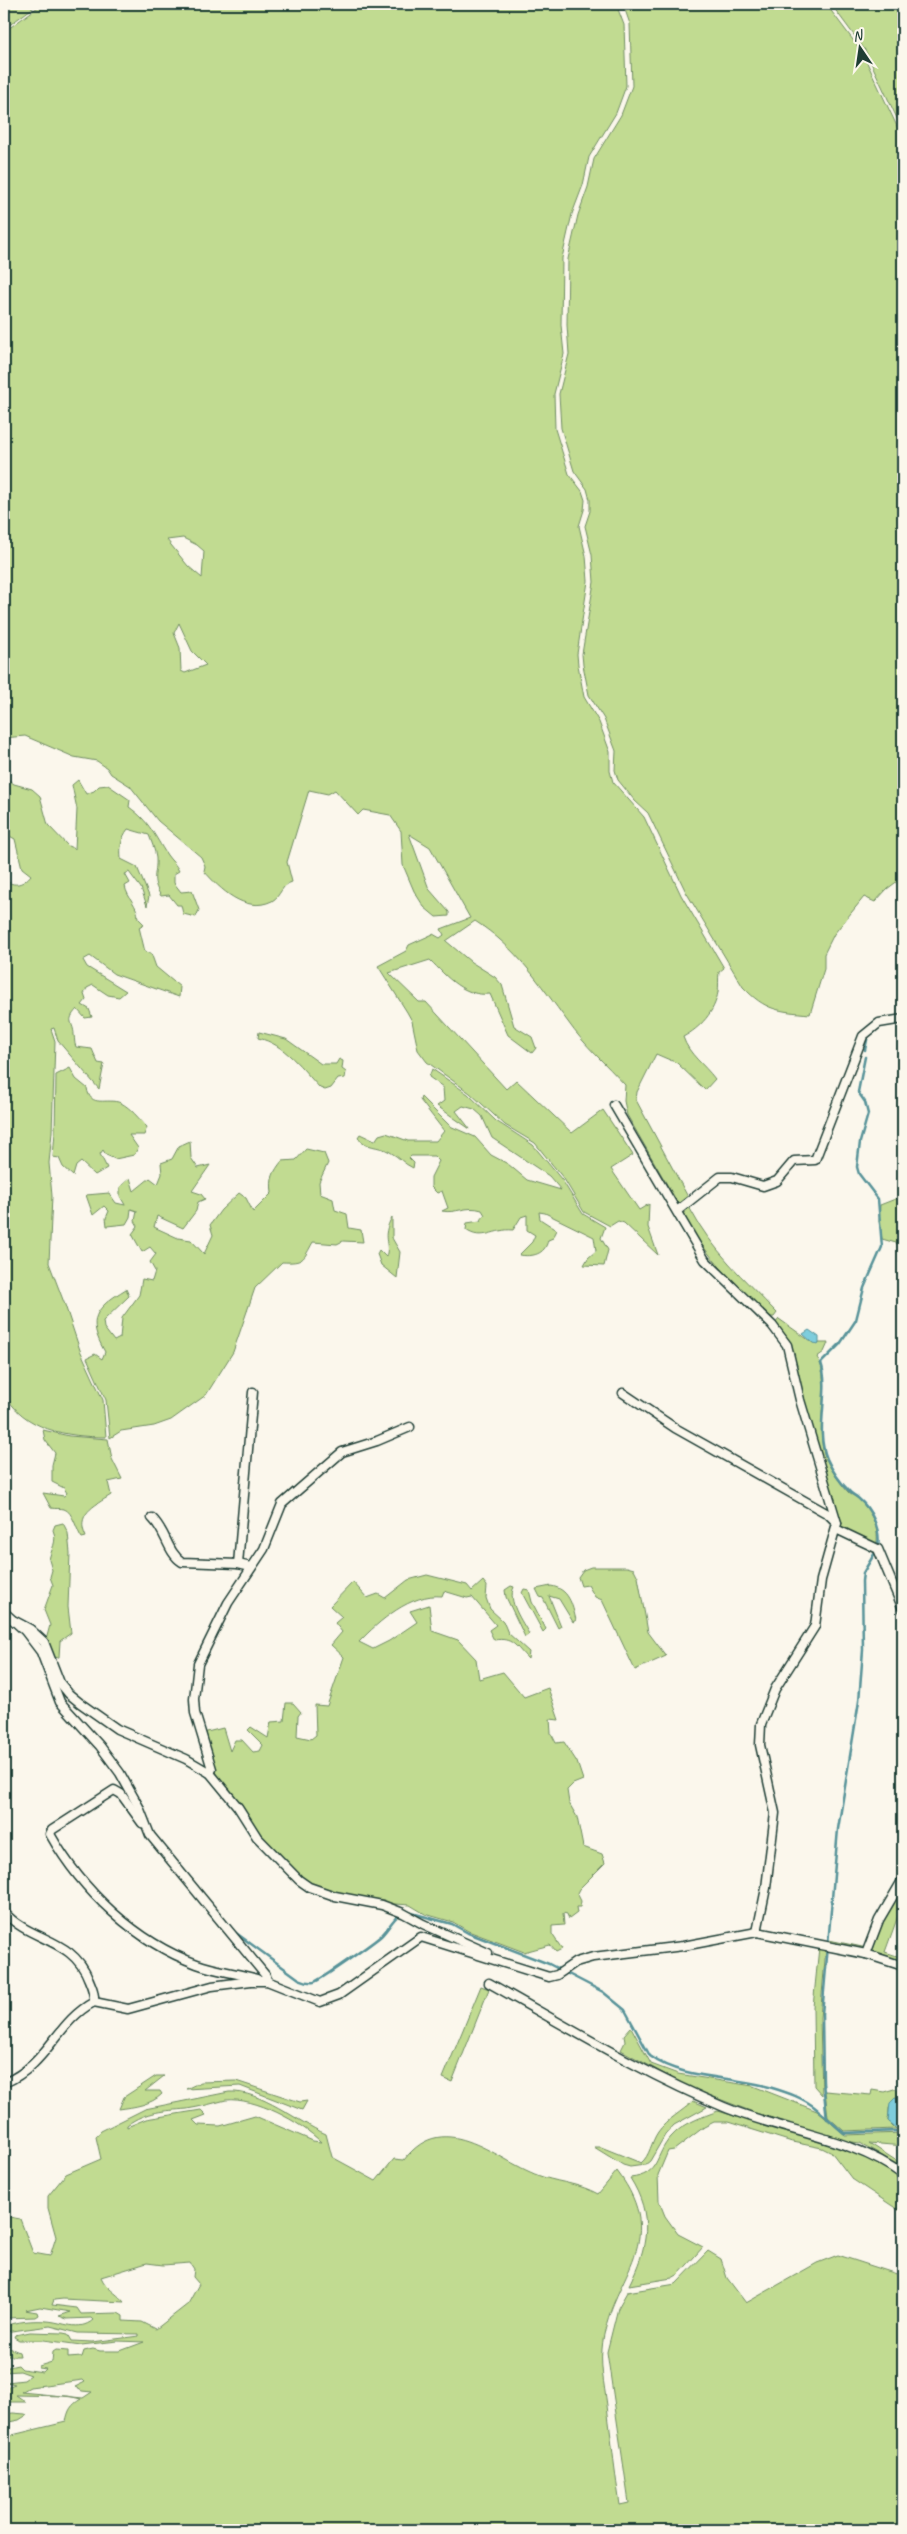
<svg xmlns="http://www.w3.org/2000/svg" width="907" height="2534" font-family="Caveat,sans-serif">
<rect width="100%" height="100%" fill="#fbf7ec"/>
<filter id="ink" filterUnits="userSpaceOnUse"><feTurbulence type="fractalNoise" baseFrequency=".02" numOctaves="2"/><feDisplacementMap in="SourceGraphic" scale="10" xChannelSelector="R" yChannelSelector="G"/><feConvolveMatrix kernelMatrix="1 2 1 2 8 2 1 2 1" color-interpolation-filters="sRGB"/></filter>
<g filter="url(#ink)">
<g fill="#c1db91" stroke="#708c62" fill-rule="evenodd">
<path d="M4,4H38L4,29Z"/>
<path d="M42,4H616L624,25L626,86L616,113L589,157L583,185L572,214L562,258L561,325L564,354L554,394L555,429L569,474L582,491L585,500L584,510L579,526L586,556L588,581L577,654L578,665L584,697L599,722L610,752V771L613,782L644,817L681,895L724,968L719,972C718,979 719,986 718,992C715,1012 700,1028 683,1037C689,1055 704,1064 715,1079L705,1090L677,1063L656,1054L637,1092L636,1100L688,1197L680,1207L627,1115L624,1101L625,1085C606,1064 584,1045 568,1022C539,983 517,948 475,921L446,941L471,962L495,977L502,985L514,1026L532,1037L536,1048L532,1053L508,1035L490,994C464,997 447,977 430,960L389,973L419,1002H426L506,1089L516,1080L572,1133L603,1110L633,1155L611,1169L639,1210L649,1204L648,1227L658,1255L624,1223L618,1221L610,1226L584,1212L564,1179L535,1143L505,1125L470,1093L427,1062L418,1050L412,1021L407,1012L378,966L406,951L409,945L433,934L440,938L444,935L441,929L470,918L430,847L409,834L429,889L449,912V916L436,917L424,907L414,891L403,865L401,831L390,815L363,810L358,815L335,790L328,794L309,790L287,862L292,882C281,885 281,896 272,901C245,914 220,889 204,871L205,866L201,857L158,821L130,786L111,774L107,768L97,761L74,757L25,736L4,738V32ZM183,538L197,545L204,551L202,578L188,566L167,540ZM179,623L192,651L206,665L185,673L181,671L180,648L174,633Z"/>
<path d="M623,4H826L862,52L903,139V877L887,889L875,902L864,897L834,934L824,954V969L810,1014C778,1011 766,1011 743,987L686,892L648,813L635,801L618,780L615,770L616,751L604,719L589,695L583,665L582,654L594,582L592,555L585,526L590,511V500L587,489L574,471L561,428L559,394L569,354L567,325L568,259L578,215L588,187L594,159L621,115L632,86L630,24Z"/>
<path d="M831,4H903V131L865,50Z"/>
<path d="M4,777L14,784L32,789L40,796L48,825L68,846L75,849L77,809L72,785L78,780L86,794L94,791L99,786L108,785L130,800L129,807C150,822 154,835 167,855C171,861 176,864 179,871L174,874V883L181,892L192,891L199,910L196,917L183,914L181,905H177L169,895L161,896C150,878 157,875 156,858C155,850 152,843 149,835L128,829C121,838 120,847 121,859L137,867L149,896L147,906L141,888L129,872L125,874L130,883L125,886C127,898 138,905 138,918L144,924L139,927L145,952L151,953L156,967L180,987L179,997L114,974L90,956L83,960L87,967L126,991L119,997L108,995L93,985L87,988L84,994L86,1000L82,1005L89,1009L92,1017L85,1018L77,1009C65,1022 74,1022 74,1035C75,1040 74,1042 76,1047L92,1049L98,1063L104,1064L99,1089L58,1041L54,1028L51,1029L55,1041L52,1132L49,1163L52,1196L49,1263L65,1305L80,1350L103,1400L106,1437C68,1437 22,1430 4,1392V880C15,887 23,885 31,875L22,868L15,839L4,833Z"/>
<path d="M259,1032L286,1039L321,1064H336L339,1059L343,1061L342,1069L346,1072L345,1078L338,1079L331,1088L325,1090L320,1088C302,1069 285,1044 258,1038Z"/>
<path d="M70,1068L76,1079L87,1088C90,1109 107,1097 121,1103C131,1108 139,1119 147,1127L144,1135H129L138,1148L134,1155L115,1159L106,1155L103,1150L100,1154L107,1168L95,1175L81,1162L76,1166L73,1176L63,1167L59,1158L53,1157L55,1132L56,1075Z"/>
<path d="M432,1069L468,1094L496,1121L533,1145L562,1180L583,1214L605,1227L601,1238L608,1250L604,1266L584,1265L588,1258L596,1251L594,1237L545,1213L539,1212L540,1219L557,1230L553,1238L548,1240C545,1255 532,1257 519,1255L532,1242L535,1235L527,1230V1215L521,1217L513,1230C495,1228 482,1242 466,1230L467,1223L480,1221L485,1215L482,1210C466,1205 456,1214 442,1211L448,1208L442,1191L437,1193L431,1187V1177L439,1161L434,1156H411L409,1158L414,1163L413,1168C404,1164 399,1157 390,1152C378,1145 366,1149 358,1137L360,1134L375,1141L379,1135L386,1133L408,1141H436L444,1131L420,1100L421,1097L450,1126L475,1137L491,1155L508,1164L527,1180L561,1190L549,1176L492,1138L482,1116L474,1109L463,1106L456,1111L470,1129L437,1106L444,1101L443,1087L429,1077Z"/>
<path d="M190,1141L191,1158L198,1168L210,1165L192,1191L201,1194L205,1199L198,1202L196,1211L183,1228L157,1216L154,1227L178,1238L191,1240L204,1254L213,1235L210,1225L221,1210L239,1193L246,1198L253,1212L272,1193C270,1179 273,1172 282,1161L296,1160L306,1149L324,1153L328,1163L319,1182L320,1194L333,1199L335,1210L347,1214L349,1228L361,1230L363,1242L343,1241L337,1244L313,1242C303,1260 304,1263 282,1262L255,1288L233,1352L206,1395L171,1420L154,1426L121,1431L110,1438L106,1400L87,1358L95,1354L102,1359L105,1352C86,1319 95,1308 126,1289L129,1296L103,1321L104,1328L114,1341L120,1338L122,1318L139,1295L142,1279L152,1281L155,1271L150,1262L156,1254L150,1247L142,1252L132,1234L138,1226L135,1221L137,1211L131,1209L130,1217L126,1224L107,1226L106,1218L109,1211L104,1206L93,1215L86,1195L109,1193L116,1203L125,1205L120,1196V1187L130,1178L134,1191L150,1178L158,1184L162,1174L161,1163L172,1159L179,1146Z"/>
<path d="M903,1196V1248L896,1243L882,1239L879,1221L880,1205Z"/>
<path d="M689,1207C711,1249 744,1279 777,1313L774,1317H768C735,1284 706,1256 682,1215Z"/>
<path d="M392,1217V1238L400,1252L397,1278L381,1265L377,1254L379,1250L386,1257C391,1242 380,1239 392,1217Z"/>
<path d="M779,1319L813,1343H828L824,1352L817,1357C833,1383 813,1429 826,1459C831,1470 840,1483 848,1492C850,1495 854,1495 857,1498C870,1509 881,1530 876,1546L844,1529L840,1524L802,1398L794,1363L774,1325Z"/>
<path d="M43,1430L69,1436L108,1439L112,1459L122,1479L108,1482L111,1495C94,1506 75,1514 86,1537L82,1538C77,1532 73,1511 64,1509C61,1508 55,1509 51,1508L43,1493L64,1496L67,1493L64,1488L52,1482V1465L55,1453L45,1440Z"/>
<path d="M63,1523L68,1533L70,1553L68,1607L71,1633L60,1641L59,1657L54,1658L46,1640L50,1625L44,1610L53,1585L50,1577L52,1570L49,1560C51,1549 58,1542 53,1530L55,1525Z"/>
<path d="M591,1567H627L634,1569L638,1577L648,1632L666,1656L635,1670L602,1600L595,1597L588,1585L581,1586L578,1577L583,1570Z"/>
<path d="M427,1575L467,1585L472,1591L483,1581L487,1586L486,1598L490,1609L503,1621L508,1633L529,1652L528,1659C515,1646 513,1637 494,1640L489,1630L496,1625L472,1597L467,1598L444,1591L442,1596C411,1593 379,1621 359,1642L373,1649L389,1641L417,1622L410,1611L429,1605L432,1631L458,1640L476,1659L479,1679L503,1672L524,1697L548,1688L559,1720L550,1719L551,1733L556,1743L564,1742L577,1762L583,1780L573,1784L567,1790L569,1803L577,1817L583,1847L602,1854L605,1863L579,1889L577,1893L581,1901L580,1907H576L577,1913L569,1919L567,1914L563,1913L564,1925L552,1926V1934L562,1949L556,1952L550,1945L524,1952L468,1931L453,1922L425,1914L410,1905L381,1903L353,1898L309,1884L298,1876L259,1835L216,1772L203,1733L223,1728L230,1751L235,1740H242L253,1752L260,1751L263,1745L248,1730L251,1727L268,1738L271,1722L284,1721L286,1703H293L301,1712L298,1716L297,1736L311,1739L316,1735L315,1705L327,1706L344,1657L331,1645L342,1632L335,1623L342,1617L330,1606L353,1582L367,1598L378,1594L385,1598L408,1580Z"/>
<path d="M511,1586L514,1587C507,1601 522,1621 529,1634L525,1637L506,1597L505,1590Z"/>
<path d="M551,1586C569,1589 572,1604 576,1620L573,1622L559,1599L549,1596L561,1626L558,1628L543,1598L540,1597L536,1589Z"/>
<path d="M524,1589L529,1590L532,1602L546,1629L543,1632L522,1593Z"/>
<path d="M903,1886V1902L885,1952L903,1958V1962L869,1952L879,1927Z"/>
<path d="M829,1940L867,1948L866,1951L829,1944Z"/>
<path d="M819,1947L826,1948L820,2018L822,2095L814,2086L813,2007Z"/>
<path d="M481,1986L489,1989L452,2082L443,2078Z"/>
<path d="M631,2027L651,2064L678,2074L753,2086L817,2111L845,2135L903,2133V2146L869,2143L903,2165V2171L878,2153L860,2143L837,2140L753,2112L688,2087L621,2050L625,2042L624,2035Z"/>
<path d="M156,2076H164L145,2091H160L162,2094C151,2105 134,2107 119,2109L124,2097Z"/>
<path d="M236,2081L300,2102L307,2101L302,2110L240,2086L186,2089L201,2082Z"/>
<path d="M894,2089L903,2090V2100L895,2099L889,2108L888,2121L896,2129L844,2131L828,2117L825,2091L871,2095L872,2090L884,2092Z"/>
<path d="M229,2092C261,2090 297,2122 326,2134L332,2157L376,2181L394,2159L404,2160C446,2105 498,2163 543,2177C563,2183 580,2184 598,2194L617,2171C673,2245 608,2276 602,2349C600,2370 606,2393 608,2414C612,2444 615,2475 620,2505L629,2503L607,2352L618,2308L627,2292L676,2284L708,2251L721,2259L727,2278L746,2303L817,2263L838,2255L903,2276V2530H4V2437L66,2422C68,2410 71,2405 81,2399L68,2396L16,2395L26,2402H4V2388L15,2384L7,2382L24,2380L31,2375L20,2371L4,2372V2368L18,2365L22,2369L43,2372L46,2369L39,2368V2366L52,2362L53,2352L56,2350L68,2351V2358L82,2357L84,2351L93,2349L100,2351H120L144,2342L118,2341L81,2345L44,2340H19L14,2337L15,2335L30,2332L63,2333L68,2334L72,2341L92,2342L139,2336V2334L78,2333L50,2326L4,2332V2327C16,2321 34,2320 47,2321C63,2322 79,2332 93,2320L91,2318L67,2319L59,2316L71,2312L40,2307L25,2310L37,2312L38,2315L35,2317L5,2318L7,2315L4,2314V2216L20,2219L33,2253L50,2256L56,2237L48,2208V2196L66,2174L101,2159L96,2137L101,2131L145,2109ZM226,2100C255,2097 301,2122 321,2142L313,2141L255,2116L220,2126L198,2125L193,2120L206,2115L201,2110L146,2119L127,2127V2125C146,2111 164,2111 187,2109C200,2107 214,2103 226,2100ZM147,2263L163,2265L190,2263L194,2269L193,2277L199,2284L188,2304L156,2329L142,2322L123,2321V2316L118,2313L81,2314L77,2308L52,2305L54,2300L63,2299L124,2302C116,2292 106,2289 101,2277ZM83,2380L85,2382L75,2387L82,2391L92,2392L83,2398L21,2392L30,2387Z"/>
<path d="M693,2101L707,2107L674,2125L665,2135L650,2161L645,2165L630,2167L623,2165L594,2147H601L641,2163C650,2156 651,2142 658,2132C667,2119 682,2112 693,2101Z"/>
<path d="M718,2111L860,2154L887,2168L903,2181V2213L852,2179L832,2153L822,2148L792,2142L728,2122H714L704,2127L674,2150L668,2151L658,2175L659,2201L665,2216L678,2234L703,2247L679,2274L672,2278L629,2285C648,2247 654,2216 630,2178C661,2175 654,2155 671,2137C683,2123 702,2117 718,2111Z"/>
<path d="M7,2347L19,2352L20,2356H4V2350Z"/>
<path d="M13,2413L25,2414L27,2415L19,2420L4,2423V2414Z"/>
</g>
<g fill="#7ecddc" stroke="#589399">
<path d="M809,1330L819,1337V1344L813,1343L803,1334Z"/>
<path d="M895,2098L903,2100V2133L888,2121L890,2103Z"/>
</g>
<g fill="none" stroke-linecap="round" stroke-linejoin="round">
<g stroke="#589399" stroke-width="2.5">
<path d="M865,1050L868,1035"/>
<path d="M865,1057L858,1092L865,1102L868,1114L860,1142L857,1167L859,1174L878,1199L882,1247L864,1288L856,1320L840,1344L821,1363C831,1391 814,1429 827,1459C832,1470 841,1483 849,1491C851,1494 855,1495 858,1498C871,1509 881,1529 878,1546"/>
<path d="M408,1912L452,1924L468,1933L549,1964L603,1992L625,2010L650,2056C680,2079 733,2076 769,2087C786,2092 805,2098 818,2110C827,2117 835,2126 844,2133L898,2131"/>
<path d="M232,1930L299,1979C304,1981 308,1983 314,1982C319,1981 376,1941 382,1935C389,1928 392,1920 400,1914"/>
<path d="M827,2119L823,2083L822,2014L838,1829L859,1701L863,1650L862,1581L863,1573L876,1551"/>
</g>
<g stroke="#1f3d34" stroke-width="11">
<g id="minor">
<path d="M614,1105L705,1260L772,1325L787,1345L800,1400L837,1523"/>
<path d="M677,1211L720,1177H732L763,1186L777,1181L794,1161L815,1160L863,1036L879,1023L903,1019"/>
<path d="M623,1393L675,1428L828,1514L837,1523L821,1580L815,1626L775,1689L761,1724L760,1745L775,1813L766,1888L757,1932"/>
<path d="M152,1518C166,1531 167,1552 182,1562L238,1564L251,1567"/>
<path d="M836,1529L878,1549L903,1609"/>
<path d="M238,1564L253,1392"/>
<path d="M4,1612L25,1631L41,1652L60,1702L100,1746L120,1773L139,1807L150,1835L266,1976L267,1981"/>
<path d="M15,1621L30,1629L44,1642L60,1683L69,1694L80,1703L117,1729L186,1759L210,1773L238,1807L257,1837L299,1880L309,1887L335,1896L382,1905L403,1913L423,1924L488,1953"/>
<path d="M210,1773L212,1769L195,1713L194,1699L198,1664L228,1603L264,1549L282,1504L342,1452L377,1441L410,1427"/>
<path d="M142,1823L121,1794L114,1790L52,1830L50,1834C82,1891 136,1942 197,1964C216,1971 237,1973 257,1979"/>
<path d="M4,1912C30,1942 73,1937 89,1980C92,1987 95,1994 94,2002"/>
<path d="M866,1954L879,1920L903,1879"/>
<path d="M489,1983C566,2026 642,2073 724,2107C781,2131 855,2138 903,2175"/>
<path d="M4,2083C48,2065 56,2022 94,2002L128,2009L212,1986L251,1981H267L320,2002L339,1995L421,1937L549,1977L557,1975L576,1962L593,1957L683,1946L757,1932L866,1954L903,1966"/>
</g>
</g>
<use href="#minor" stroke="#fbf7ec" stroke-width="8"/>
</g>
</g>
<rect width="907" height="2534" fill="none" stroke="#fbf7ec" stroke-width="20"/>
<rect x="10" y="10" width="887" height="2514" fill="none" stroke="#1f3d34" stroke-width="2" filter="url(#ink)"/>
<g transform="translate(860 48) rotate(347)" stroke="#fbf7ec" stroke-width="4" paint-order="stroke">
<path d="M0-4L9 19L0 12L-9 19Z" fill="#1f3d34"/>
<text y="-8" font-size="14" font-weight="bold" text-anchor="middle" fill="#1f3d34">N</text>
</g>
</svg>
